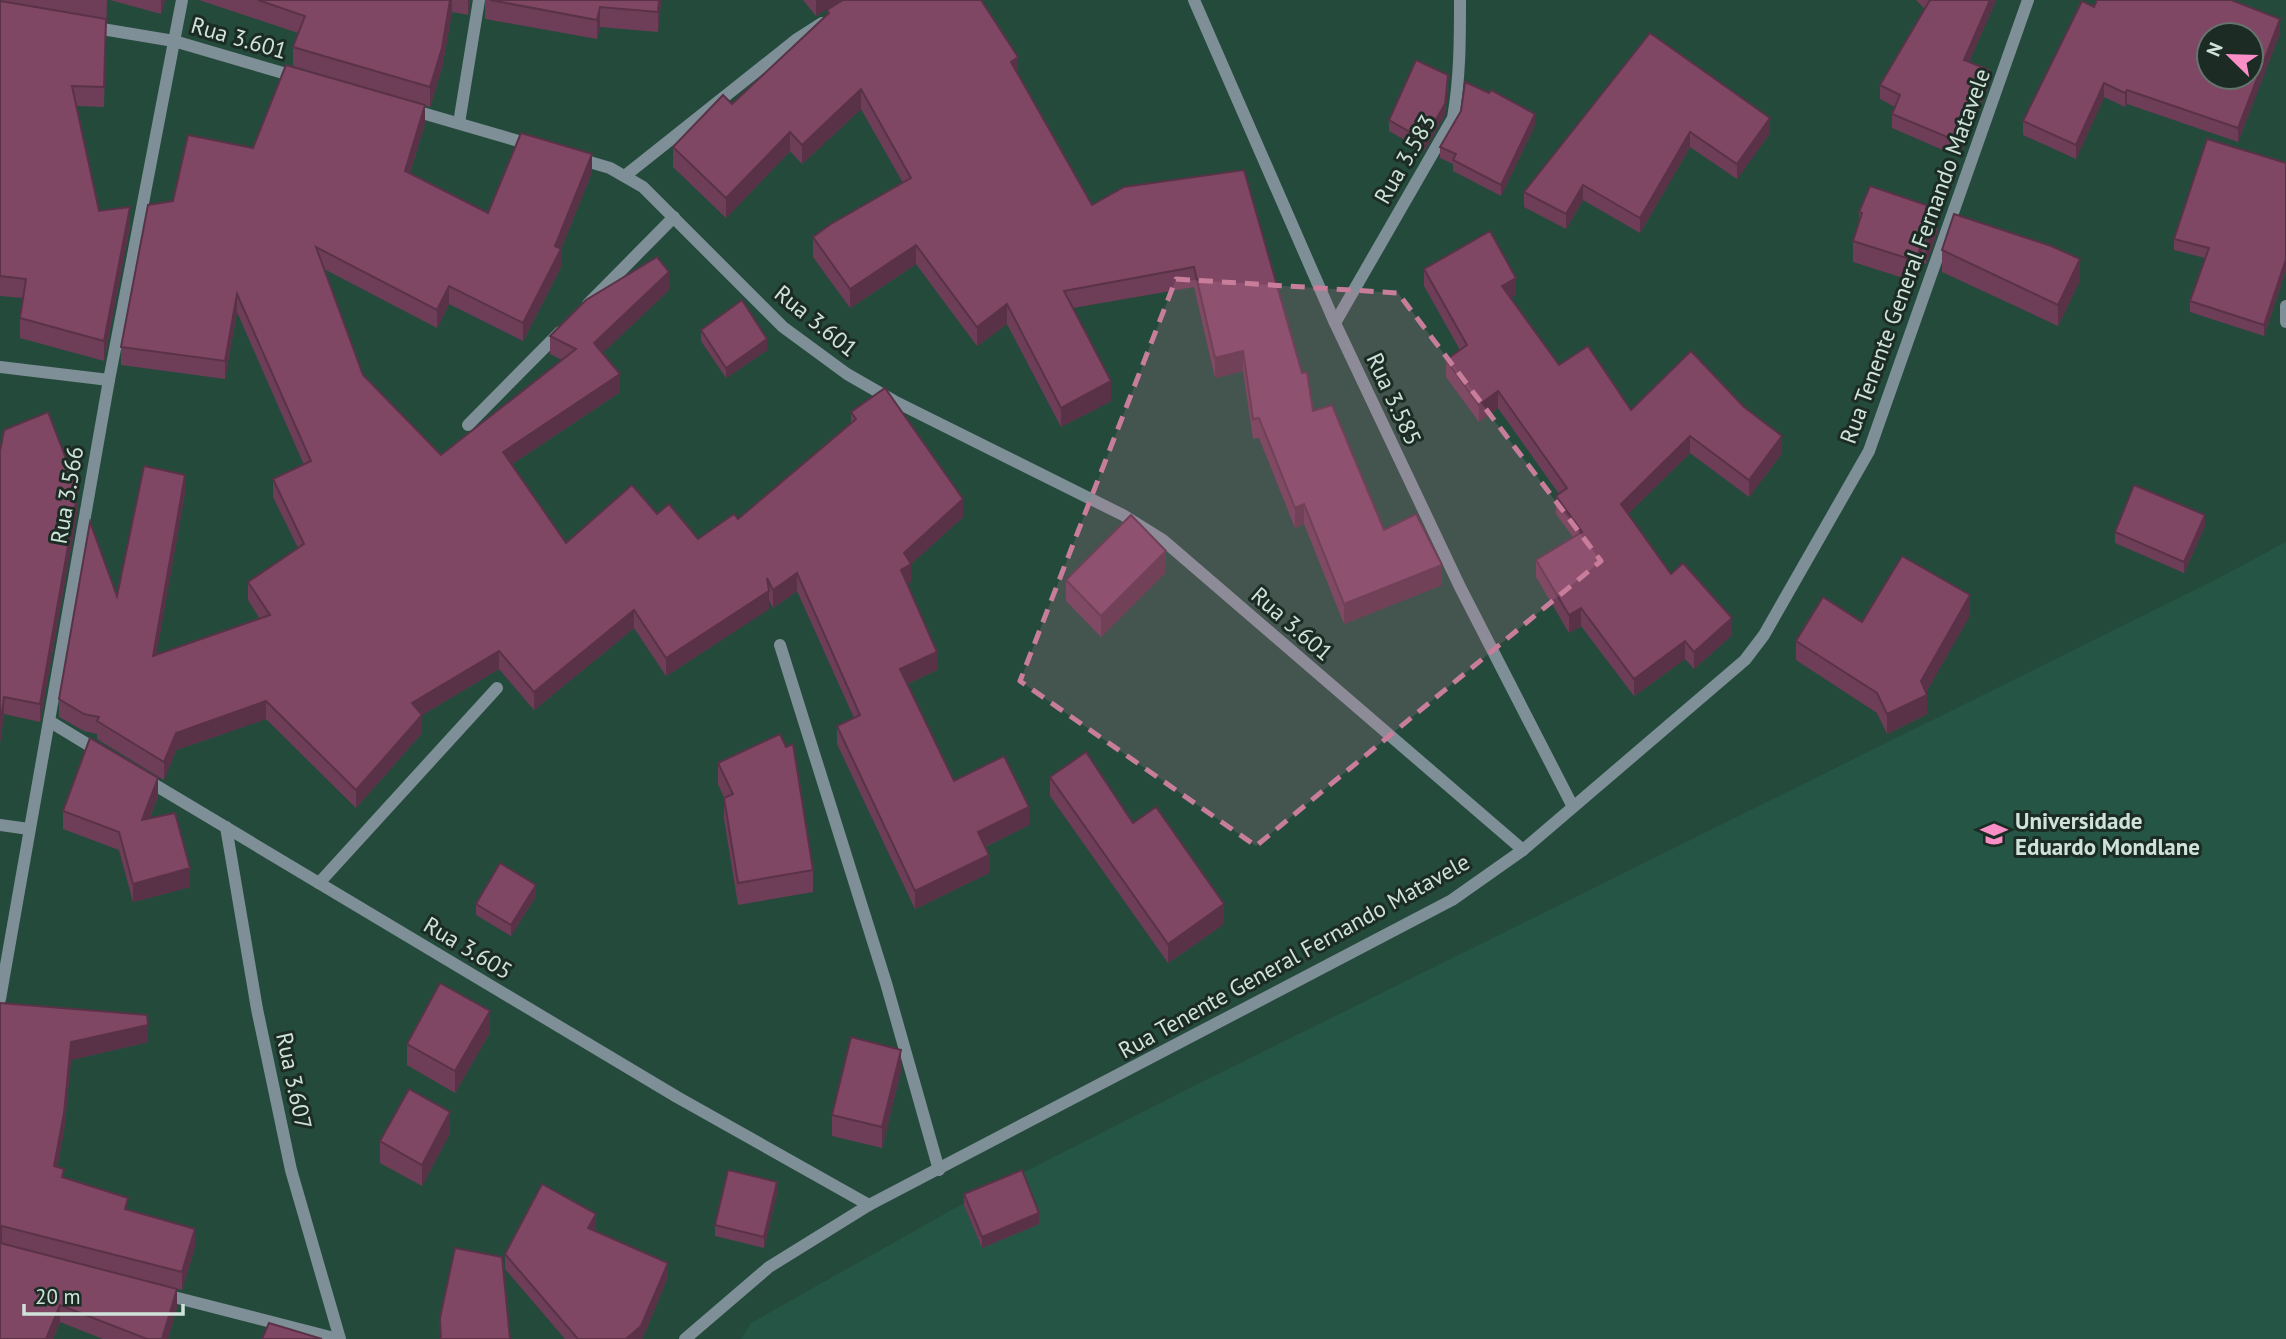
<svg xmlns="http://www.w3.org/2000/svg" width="2286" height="1339" font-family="'PT Sans',sans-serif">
<rect width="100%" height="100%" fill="#244a3c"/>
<path fill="#255544" d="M2286,542V1339H741L751,1323L973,1198L1188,1089L2217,579Z"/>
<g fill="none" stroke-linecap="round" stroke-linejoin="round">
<g stroke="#7f8f97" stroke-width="12">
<path d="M1194,0L1335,323L1460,587L1573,807"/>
<path d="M90,27L174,41L297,77"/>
<path d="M412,110L532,145"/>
<path d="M459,123L479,0"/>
<path d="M576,158L610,168L643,187L783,327L847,374L894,401L1123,515L1163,540L1523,850"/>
<path d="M626,175L797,39L822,23"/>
<path d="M588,304L674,217"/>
<path d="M2286,306V322"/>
<path d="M1335,323L1453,118C1460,78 1460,40 1460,0"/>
<path d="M0,367L109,380"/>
<path d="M468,425L560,332"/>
<path d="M780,645L886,983L939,1170"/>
<path d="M49,721L100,752"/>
<path d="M145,779L677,1097L869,1205"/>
<path d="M0,825L29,829"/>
<path d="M226,827L257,1009L291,1170L340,1339"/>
<path d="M319,883L497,688"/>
<path d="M0,999L109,380L182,0"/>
<path d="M162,1294L338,1339"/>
<path d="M685,1339L769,1267L869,1205L1452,900L1523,850L1745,660L1764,635L1869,451L2028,0"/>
</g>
</g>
<g fill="#6e3d57">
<path d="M0,0H107L104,107L76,106L99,211L130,226L104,361L20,338V318L23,298L0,296Z"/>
<path d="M110,0H165L161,14Z"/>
<path d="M199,0H470L468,15L452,12L442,68L430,107L293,66V47L298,33Z"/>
<path d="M485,0H661L658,32L600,27L597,39L485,19Z"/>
<path d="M803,0H841L816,16Z"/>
<path d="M1916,0H1996L1969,62L1989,85L1959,157L1892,128V114L1895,107L1880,99V85L1925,9Z"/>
<path d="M2094,7L2280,33L2238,142L2127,104L2125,107L2104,97L2076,159L2023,135V121Z"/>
<path d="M827,10L1018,74L1092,205L1244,170L1313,411L1384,530L1442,585L1344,624L1304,524L1295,528L1259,438L1253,439L1243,371L1215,378L1194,287L1073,308L1111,401L1061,427L1007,324L977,346L916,264L850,308L813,257V237L903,183L861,109L802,164L790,151L726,218L673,167V147L732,104L827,14Z"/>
<path d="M1650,33L1770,133L1737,179L1690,147L1640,233L1583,200L1566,229L1524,207V192Z"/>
<path d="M1448,86L1445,115L1424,151L1389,131V120Z"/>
<path d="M425,123L410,173L488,213L592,172L561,249V267L523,341L449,304L437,328L324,269L363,375L441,455L562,360L550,354V336L669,290L602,353L620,392L512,464L566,543L657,514L698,539L738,519L851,424V412L963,517L911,564V582L907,584L937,670L907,684L954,781L1029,825L985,847L989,873L915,909L837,744V726L854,718L797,591L773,608L769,600V609L666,676L634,628L534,710L499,669L422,715V733L356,808L266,719L176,750L164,780L97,739V734L84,731L59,717V699L117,596L185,493L156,655L260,619L248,600V582L298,548L273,497V479L304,465L237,312L225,379L121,365V347L173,201L253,148Z"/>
<path d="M1535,125L1501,196L1453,171V164L1440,158V147Z"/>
<path d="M2286,163V270L2264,336L2190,312V301L2205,258L2174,250V239Z"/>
<path d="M1859,212L1938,230L1926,264L1922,263L1916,282L1853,262V241L1859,221Z"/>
<path d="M1942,250L2080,280L2058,326L1942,272Z"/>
<path d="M1424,269L1516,295L1511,298L1559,365L1631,410L1782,453L1749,497L1690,453L1628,514L1671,574L1732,635L1694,669L1685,659L1634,696L1581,626L1569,633L1536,577V560L1573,537L1556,514V496L1559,494L1498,408L1479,422L1446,377V360L1460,350L1424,286Z"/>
<path d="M701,330L767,350L726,378L701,341Z"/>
<path d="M0,451L78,508L40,722L4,714L0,743Z"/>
<path d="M2205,526L2184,573L2115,543V532Z"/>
<path d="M1166,572L1101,637L1066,601V580Z"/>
<path d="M1970,615L1926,692L1927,714L1887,734L1877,713L1796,660V641L1862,622Z"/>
<path d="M718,763L813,870V892L738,905L724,819V798L718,784Z"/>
<path d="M1050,777L1133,823L1224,924L1168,963L1050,796Z"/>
<path d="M158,796L150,818L190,887L133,902L119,850L63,829V811Z"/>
<path d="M536,896L511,936L476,915V904Z"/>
<path d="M0,1003L148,1042L71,1060L64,1131L57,1167L64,1177L128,1210L195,1247L182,1290L2,1244L177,1307L168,1339H103L60,1322L53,1339H0Z"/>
<path d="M490,1032L455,1093L407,1065V1044Z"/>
<path d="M901,1071L882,1148L832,1136V1115Z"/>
<path d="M450,1133L422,1186L380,1163V1141Z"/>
<path d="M777,1193L764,1248L715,1236V1225Z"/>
<path d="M964,1194L1039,1224L982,1248L964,1205Z"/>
<path d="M596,1228L595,1230L668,1277L642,1339H565L505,1269V1254Z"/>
</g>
<g fill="#5a3247">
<path d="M161,0H165L161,14Z"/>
<path d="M450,0H452V12L442,68L430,107V87Z"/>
<path d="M468,0H470L468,15Z"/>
<path d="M659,0H661L658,32V12Z"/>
<path d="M816,0H841L816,16Z"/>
<path d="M1990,0H1996L1964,74V60Z"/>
<path d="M600,7V27L597,39V20Z"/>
<path d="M2280,19V33L2238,142V128Z"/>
<path d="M1018,57V77L1011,62Z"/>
<path d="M1989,70V85L1959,157V142Z"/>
<path d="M1448,75V86L1445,115L1424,151V140Z"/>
<path d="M2104,83V97L2076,159V145Z"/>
<path d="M861,89V109L802,164V145Z"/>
<path d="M2127,90V104L2125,107V93Z"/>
<path d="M425,105V123L405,189V171Z"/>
<path d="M1535,114V125L1501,196V185Z"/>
<path d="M1770,118V133L1737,179V164Z"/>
<path d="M790,132V151L726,218V198Z"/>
<path d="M1690,132V147L1640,233V218Z"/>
<path d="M592,154V172L561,249V267L523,341V323Z"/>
<path d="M1583,185V200L1566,229V214Z"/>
<path d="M130,207V226L104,361V341Z"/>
<path d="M1938,209V230L1926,264V243Z"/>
<path d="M1922,242V263L1916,282V261Z"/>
<path d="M916,245V264L850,308V289Z"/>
<path d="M2080,259V280L2058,326V305Z"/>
<path d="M2286,259V270L2264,336V325Z"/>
<path d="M669,272V290L594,361V343Z"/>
<path d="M1516,278V295L1502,303V286Z"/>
<path d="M449,286V304L437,328V310Z"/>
<path d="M237,294V312L225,379V361Z"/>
<path d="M1007,304V324L977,346V327Z"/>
<path d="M767,339V350L726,378V368Z"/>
<path d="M1243,351V371L1215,378V358Z"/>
<path d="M620,374V392L503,470V452Z"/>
<path d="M1111,381V401L1061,427V408Z"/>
<path d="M1498,391V408L1479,422V405Z"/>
<path d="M1690,436V453L1621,521V504Z"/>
<path d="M1782,436V453L1749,497V480Z"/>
<path d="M185,475V493L153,674V656Z"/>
<path d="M78,490V508L40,722V704Z"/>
<path d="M963,499V517L911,564V582L901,588V570L904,553Z"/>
<path d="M1304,504V524L1295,528V508Z"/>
<path d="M2205,515V526L2184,573V562Z"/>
<path d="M1166,551V572L1101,637V616Z"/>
<path d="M1442,565V585L1344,624V604Z"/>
<path d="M797,573V591L773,608V590Z"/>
<path d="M769,591V609L666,676V658Z"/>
<path d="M1970,595V615L1924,696L1927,695V714L1887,734V714L1921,681Z"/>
<path d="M1581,608V626L1569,633V615Z"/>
<path d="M634,610V628L534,710V692Z"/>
<path d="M1732,618V635L1694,669V652Z"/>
<path d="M1685,641V659L1634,696V679Z"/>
<path d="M499,651V669L422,715V733L356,808V790L412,703Z"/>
<path d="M937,652V670L900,687V669Z"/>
<path d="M4,697V714L0,743V725Z"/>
<path d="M266,701V719L176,750L164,780V762L176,733Z"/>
<path d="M158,778V796L142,839V820Z"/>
<path d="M1029,807V825L978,850V832Z"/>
<path d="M989,855V873L915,909V891Z"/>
<path d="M190,868V887L133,902V884Z"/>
<path d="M536,885V896L511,936V925Z"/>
<path d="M1224,904V924L1168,963V944Z"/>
<path d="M490,1011V1032L455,1093V1071Z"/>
<path d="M148,1025V1042L71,1060L64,1131L54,1184V1166L71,1042Z"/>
<path d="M901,1050V1071L882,1148V1127Z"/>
<path d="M450,1112V1133L422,1186V1165Z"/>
<path d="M777,1182V1193L764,1248V1237Z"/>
<path d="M1039,1213V1224L982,1248V1237Z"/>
<path d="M596,1214V1228L588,1242V1228Z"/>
<path d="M2,1226V1244H0V1227Z"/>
<path d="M195,1229V1247L182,1290V1272Z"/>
<path d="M668,1263V1277L642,1339H626Z"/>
<path d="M177,1289V1307L168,1339H162Z"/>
<path d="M60,1305V1322L53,1339H46Z"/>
</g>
<g fill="#804765" stroke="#5a3247" stroke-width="2" fill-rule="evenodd">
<path d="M258,0H450L442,48L430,87L293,47L305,16Z"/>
<path d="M490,0H659L658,12L600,7L597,20Z"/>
<path d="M843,0H981L1018,57L1011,62L1092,205L1124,187L1244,170L1302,373L1307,372L1313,411L1332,405L1384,530L1416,514L1442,565L1344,604L1304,504L1295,508L1259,418L1253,419L1243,351L1215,358L1194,267L1064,291L1111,381L1061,408L1007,304L977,327L916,245L850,289L813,237L831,224L911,178L861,89L802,145L790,132L726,198L673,147L723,95L732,104L829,13L827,10Z"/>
<path d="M1930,0H1990L1964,60L1989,70L1959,142L1892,114L1900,95L1880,85Z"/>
<path d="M2097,0H2231L2280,19L2238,128L2127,90L2125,93L2104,83L2076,145L2023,121L2082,1L2094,7ZM2209,35H2251V77H2209Z"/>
<path d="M0,1L106,19L104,87L72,86L99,211L130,207L104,341L20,318L26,279L0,276Z"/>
<path d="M1650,33L1770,118L1737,164L1690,132L1640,218L1583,185L1566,214L1524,192Z"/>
<path d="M1416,60L1448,75L1445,104L1424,140L1389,120Z"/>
<path d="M286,65L425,105L405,171L488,213L521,133L592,154L555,246L561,249L523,323L449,286L437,310L316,247L363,375L441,455L576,349L550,336L586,300L657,257L669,272L594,343L620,374L503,452L566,543L632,485L657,514L669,504L698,539L734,514L738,519L856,419L851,412L885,388L963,499L904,553L911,564L901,570L937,652L900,669L954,781L1004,756L1029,807L978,832L989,855L915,891L837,726L860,715L797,573L773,590L767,578L769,591L666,658L634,610L534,692L499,651L412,703L422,715L356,790L266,701L176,733L164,762L97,721L99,717L84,714L59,699L90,522L117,596L144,466L185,475L153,656L270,615L248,582L304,544L273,479L311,461L237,294L225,361L121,347L148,205L173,201L188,135L253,148Z"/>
<path d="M1465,82L1489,93L1491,90L1535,114L1501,185L1453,160L1456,154L1440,147L1461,111Z"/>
<path d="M2207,139L2286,163V259L2264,325L2190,301L2209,248L2174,239Z"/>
<path d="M1870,186L1938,209L1926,243L1922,242L1916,261L1853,241L1862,213L1859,212Z"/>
<path d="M1954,214L2051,246L2080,259L2058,305L1942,250Z"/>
<path d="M1490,231L1516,278L1502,286L1559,365L1588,346L1631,410L1691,351L1744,407L1782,436L1749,480L1690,436L1621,504L1671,574L1683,563L1732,618L1694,652L1685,641L1634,679L1581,608L1569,615L1536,560L1582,532L1556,496L1567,488L1498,391L1479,405L1446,360L1467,345L1424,269Z"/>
<path d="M742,300L767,339L726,368L701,330Z"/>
<path d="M48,412L78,490L40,704L4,697L0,725V451L4,430Z"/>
<path d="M2134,485L2205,515L2184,562L2115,532Z"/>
<path d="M1131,515L1166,551L1101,616L1066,580Z"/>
<path d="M1902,556L1970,595L1921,681L1927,695L1887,714L1877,693L1796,641L1823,597L1862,622Z"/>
<path d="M780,734L786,747L793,744L813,870L738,883L724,798L733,794L718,763Z"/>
<path d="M90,738L158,778L142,820L175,813L190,868L133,884L119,832L63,811Z"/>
<path d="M1086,752L1133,823L1156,807L1224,904L1168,944L1050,777Z"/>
<path d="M500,863L536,885L511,925L476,904Z"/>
<path d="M440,983L490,1011L455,1071L407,1044Z"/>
<path d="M0,1003L147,1015L148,1025L71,1042L64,1113L54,1166L64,1169L62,1177L128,1198L125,1209L195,1229L182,1272L2,1226L0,1227Z"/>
<path d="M851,1037L901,1050L882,1127L832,1115Z"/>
<path d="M409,1089L450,1112L422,1165L380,1141Z"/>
<path d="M728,1170L777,1182L764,1237L715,1225Z"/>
<path d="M1022,1170L1039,1213L982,1237L964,1194Z"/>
<path d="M542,1184L596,1214L588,1228L668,1263L641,1326L626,1339H578L505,1254Z"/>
<path d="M0,1243L177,1289L162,1339H147L60,1305L46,1339H0Z"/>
<path d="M455,1248L502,1257L510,1339H441L440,1318Z"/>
<path d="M269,1323L322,1339H262Z"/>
</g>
<path fill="#c87e9a" fill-opacity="0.2" stroke="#c87e9a" stroke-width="5" stroke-dasharray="14 9" stroke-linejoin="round" d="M1176,279L1398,293L1601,561L1256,846L1020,681Z"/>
<defs>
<g id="university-bare" transform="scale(2.1)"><path d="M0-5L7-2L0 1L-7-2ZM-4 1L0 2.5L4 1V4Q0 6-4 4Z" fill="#fa8fc8" stroke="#1c2c25" stroke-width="2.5" paint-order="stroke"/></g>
</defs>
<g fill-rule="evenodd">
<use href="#university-bare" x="1994" y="834"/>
</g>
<g text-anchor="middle" stroke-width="6" stroke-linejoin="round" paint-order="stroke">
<g font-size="23" fill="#cfe3da" stroke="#1c2c25">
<text transform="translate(239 38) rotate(16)" y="8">Rua 3.601</text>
<text transform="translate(1405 159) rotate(-60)" y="8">Rua 3.583</text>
<text transform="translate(1915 256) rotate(-70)" y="8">Rua Tenente General Fernando Matavele</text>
<text transform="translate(816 321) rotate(39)" y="8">Rua 3.601</text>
<text transform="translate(1394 399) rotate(65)" y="8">Rua 3.585</text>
<text transform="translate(67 495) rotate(-80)" y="8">Rua 3.566</text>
<text transform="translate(1292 624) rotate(41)" y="8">Rua 3.601</text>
<text transform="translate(468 948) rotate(31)" y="8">Rua 3.605</text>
<text transform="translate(1294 956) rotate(-29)" y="8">Rua Tenente General Fernando Matavele</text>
<text transform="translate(294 1081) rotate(78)" y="8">Rua 3.607</text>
</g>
<g font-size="23" font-weight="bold" fill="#cfe3da" stroke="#1c2c25" text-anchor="start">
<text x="2015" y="829">Universidade<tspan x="2015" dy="26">Eduardo Mondlane</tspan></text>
</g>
</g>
<g transform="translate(2230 56) rotate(293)"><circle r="33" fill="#1c2c25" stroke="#64756d" stroke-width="2"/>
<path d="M0-5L12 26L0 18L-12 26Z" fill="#fa8fc8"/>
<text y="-10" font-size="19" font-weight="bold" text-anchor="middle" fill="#cfe3da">N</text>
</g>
<path d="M24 1304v10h159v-10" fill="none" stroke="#cfe3da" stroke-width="3.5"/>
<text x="35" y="1304" font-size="21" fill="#cfe3da" stroke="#1c2c25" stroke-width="5" paint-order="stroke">20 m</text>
</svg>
